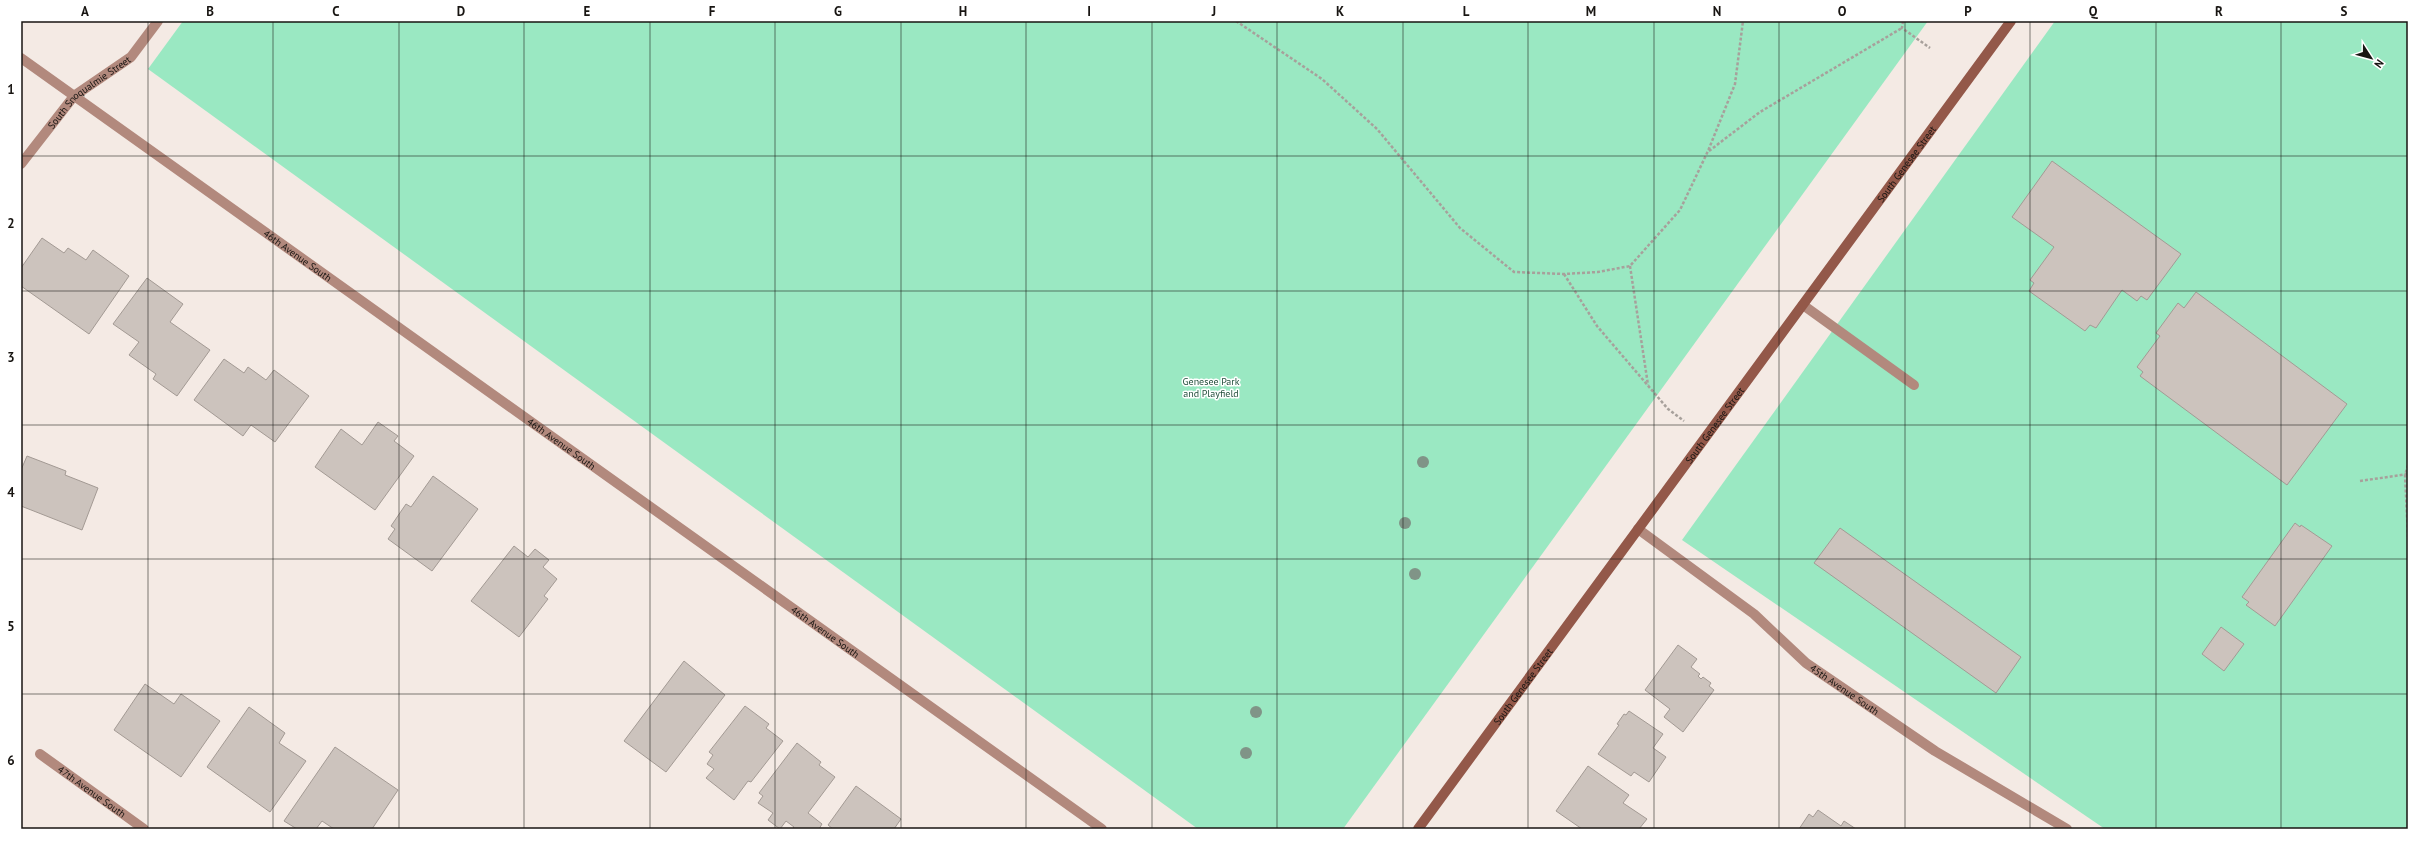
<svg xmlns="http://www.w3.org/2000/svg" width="2429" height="850" font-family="'PT Sans',sans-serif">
<rect width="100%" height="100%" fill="#f4eae4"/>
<g fill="#9ae8c2">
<path d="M183,21H1928L1343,829H1198L148,69Z"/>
<path d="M2055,21H2408V829H2105L1682,540Z"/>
</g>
<g fill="#ccc3bd" stroke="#a39a94">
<path d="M2052,161L2181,254L2147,300L2141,296L2137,301L2122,290L2096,328L2090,325L2085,331L2029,291L2034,283L2030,280L2054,247L2012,217Z"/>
<path d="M42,238L64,253L68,248L86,260L93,250L129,276L89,334L21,286V268Z"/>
<path d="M147,278L183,304L170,322L210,350L177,396L153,379L156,374L129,355L139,342L113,324Z"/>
<path d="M2196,292L2347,404L2287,485L2140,376L2143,372L2137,367L2160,336L2156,333L2178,303L2184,308Z"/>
<path d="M224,359L244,373L248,367L266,380L274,370L309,396L275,442L251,425L243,436L194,400Z"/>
<path d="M378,422L398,436L394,441L414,456L375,510L315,467L341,429L362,445Z"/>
<path d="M27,456L66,471L65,475L98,488L82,530L21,506V470Z"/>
<path d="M433,476L478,509L432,571L388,539L395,529L391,526L406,504L411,507Z"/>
<path d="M2295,523L2300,527L2301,525L2332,546L2275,626L2246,605L2249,602L2242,597Z"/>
<path d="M1840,528L2021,657L1996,693L1814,563Z"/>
<path d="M514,546L528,557L535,549L549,560L543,567L557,579L544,596L548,599L519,637L471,601Z"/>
<path d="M2221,627L2244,644L2224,671L2202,654Z"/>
<path d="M1678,645L1697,659L1691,667L1700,674L1698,676L1701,679L1703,677L1711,683L1709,686L1714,690L1683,732L1664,717L1670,709L1645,690Z"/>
<path d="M684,661L725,695L666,772L624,741Z"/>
<path d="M145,684L174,704L181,694L220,721L181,777L114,730Z"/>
<path d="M745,706L769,724L766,728L783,741L751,782L748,781L734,800L706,778L714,769L707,764L713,755L709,752Z"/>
<path d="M249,707L285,733L279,743L306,761L270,812L207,767Z"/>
<path d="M1629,711L1663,734L1653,748L1666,757L1649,782L1634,772L1631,776L1598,754L1619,725L1617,724L1624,714L1626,715Z"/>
<path d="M797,743L821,762L819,765L835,777L808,813L822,824L819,829H792L794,827L786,821L780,829L768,820L773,813L758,803L763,796L759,793Z"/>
<path d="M335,747L398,790L372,829H334L322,821L316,829H297L284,821Z"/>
<path d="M1588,766L1629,795L1623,803L1647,819L1639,829H1582L1556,811Z"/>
<path d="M856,786L901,819L894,829H833L828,825Z"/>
<path d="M1818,810L1841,826L1844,821L1856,829H1799L1809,814L1813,817Z"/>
</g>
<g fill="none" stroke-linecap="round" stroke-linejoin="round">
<g stroke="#a7a09b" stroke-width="2.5" stroke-dasharray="3 2" stroke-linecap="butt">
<path d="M1236,21L1322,79L1377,129L1460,228L1514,272L1564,274L1598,272L1630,266L1680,210L1708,151L1735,84L1743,21"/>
<path d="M1903,21L1902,28L1930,48"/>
<path d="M1709,151L1760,112L1902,28"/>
<path d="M1630,266L1648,385"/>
<path d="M1564,274L1597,326L1668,409L1684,421"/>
<path d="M2408,465L2405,475L2408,537"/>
<path d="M2360,481L2408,474"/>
</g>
<path stroke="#b2897d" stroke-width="10" d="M1803,305L1914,385"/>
<g stroke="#b2897d" stroke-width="10">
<path id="s1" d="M21,58L1102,829"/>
<path id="s2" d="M21,164L74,96L131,57L158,21"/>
<path id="s3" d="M1638,529L1754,614L1806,663L1935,751L2067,829"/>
<path id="s4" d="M40,754L144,829"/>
</g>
<path stroke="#935849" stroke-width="10" id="s5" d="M1418,829L2011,21"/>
</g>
<g fill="#809487">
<circle cx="1423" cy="462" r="6"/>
<circle cx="1405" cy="523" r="6"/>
<circle cx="1415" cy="574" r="6"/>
<circle cx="1256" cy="712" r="6"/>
<circle cx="1246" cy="753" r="6"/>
</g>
<path fill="none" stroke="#181512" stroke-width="1" stroke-opacity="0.55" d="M148,21V829M273,21V829M399,21V829M524,21V829M650,21V829M775,21V829M901,21V829M1026,21V829M1152,21V829M1277,21V829M1403,21V829M1528,21V829M1654,21V829M1779,21V829M1905,21V829M2030,21V829M2156,21V829M2281,21V829M21,156H2408M21,291H2408M21,425H2408M21,559H2408M21,694H2408"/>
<g text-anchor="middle" stroke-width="3" stroke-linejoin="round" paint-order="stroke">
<g font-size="10" fill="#181512" stroke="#fff">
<text dy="4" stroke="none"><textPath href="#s2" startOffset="100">South Snoqualmie Street</textPath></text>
<text dy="4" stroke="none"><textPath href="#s5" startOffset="825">South Genesee Street</textPath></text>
<text dy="4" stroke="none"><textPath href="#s1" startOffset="340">46th Avenue South</textPath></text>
<text dy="4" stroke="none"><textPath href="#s5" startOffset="501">South Genesee Street</textPath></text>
<text dy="4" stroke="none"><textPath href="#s1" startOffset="664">46th Avenue South</textPath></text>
<text dy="4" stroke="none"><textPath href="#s1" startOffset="988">46th Avenue South</textPath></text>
<text dy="4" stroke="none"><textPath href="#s5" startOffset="177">South Genesee Street</textPath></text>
<text dy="4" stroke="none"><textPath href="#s3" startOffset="262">45th Avenue South</textPath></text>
<text dy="4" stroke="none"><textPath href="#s4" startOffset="64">47th Avenue South</textPath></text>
</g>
<g font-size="10" fill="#224e3b" stroke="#fff">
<text x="1211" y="385">Genesee Park<tspan x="1211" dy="12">and Playfield</tspan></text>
</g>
</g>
<rect width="2429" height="850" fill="none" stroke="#ffffff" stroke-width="44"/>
<g transform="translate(2371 58) rotate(126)" stroke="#ffffff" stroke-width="3" paint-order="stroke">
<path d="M0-3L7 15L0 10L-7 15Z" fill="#181512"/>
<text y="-6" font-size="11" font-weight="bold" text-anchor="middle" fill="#181512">N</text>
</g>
<rect x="22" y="22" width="2385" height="806" fill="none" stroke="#181512" stroke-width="1.5"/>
<g font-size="13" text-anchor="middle" font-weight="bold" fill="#181512">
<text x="85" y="16">A</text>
<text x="210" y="16">B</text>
<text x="336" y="16">C</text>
<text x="461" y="16">D</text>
<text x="587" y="16">E</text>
<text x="712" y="16">F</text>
<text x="838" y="16">G</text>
<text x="963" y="16">H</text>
<text x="1089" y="16">I</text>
<text x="1214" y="16">J</text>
<text x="1340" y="16">K</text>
<text x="1466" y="16">L</text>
<text x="1591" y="16">M</text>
<text x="1717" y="16">N</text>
<text x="1842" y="16">O</text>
<text x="1968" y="16">P</text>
<text x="2093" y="16">Q</text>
<text x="2219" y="16">R</text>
<text x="2344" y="16">S</text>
<text x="11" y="94">1</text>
<text x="11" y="228">2</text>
<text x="11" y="362">3</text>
<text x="11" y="497">4</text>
<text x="11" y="631">5</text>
<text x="11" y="765">6</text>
</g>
</svg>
